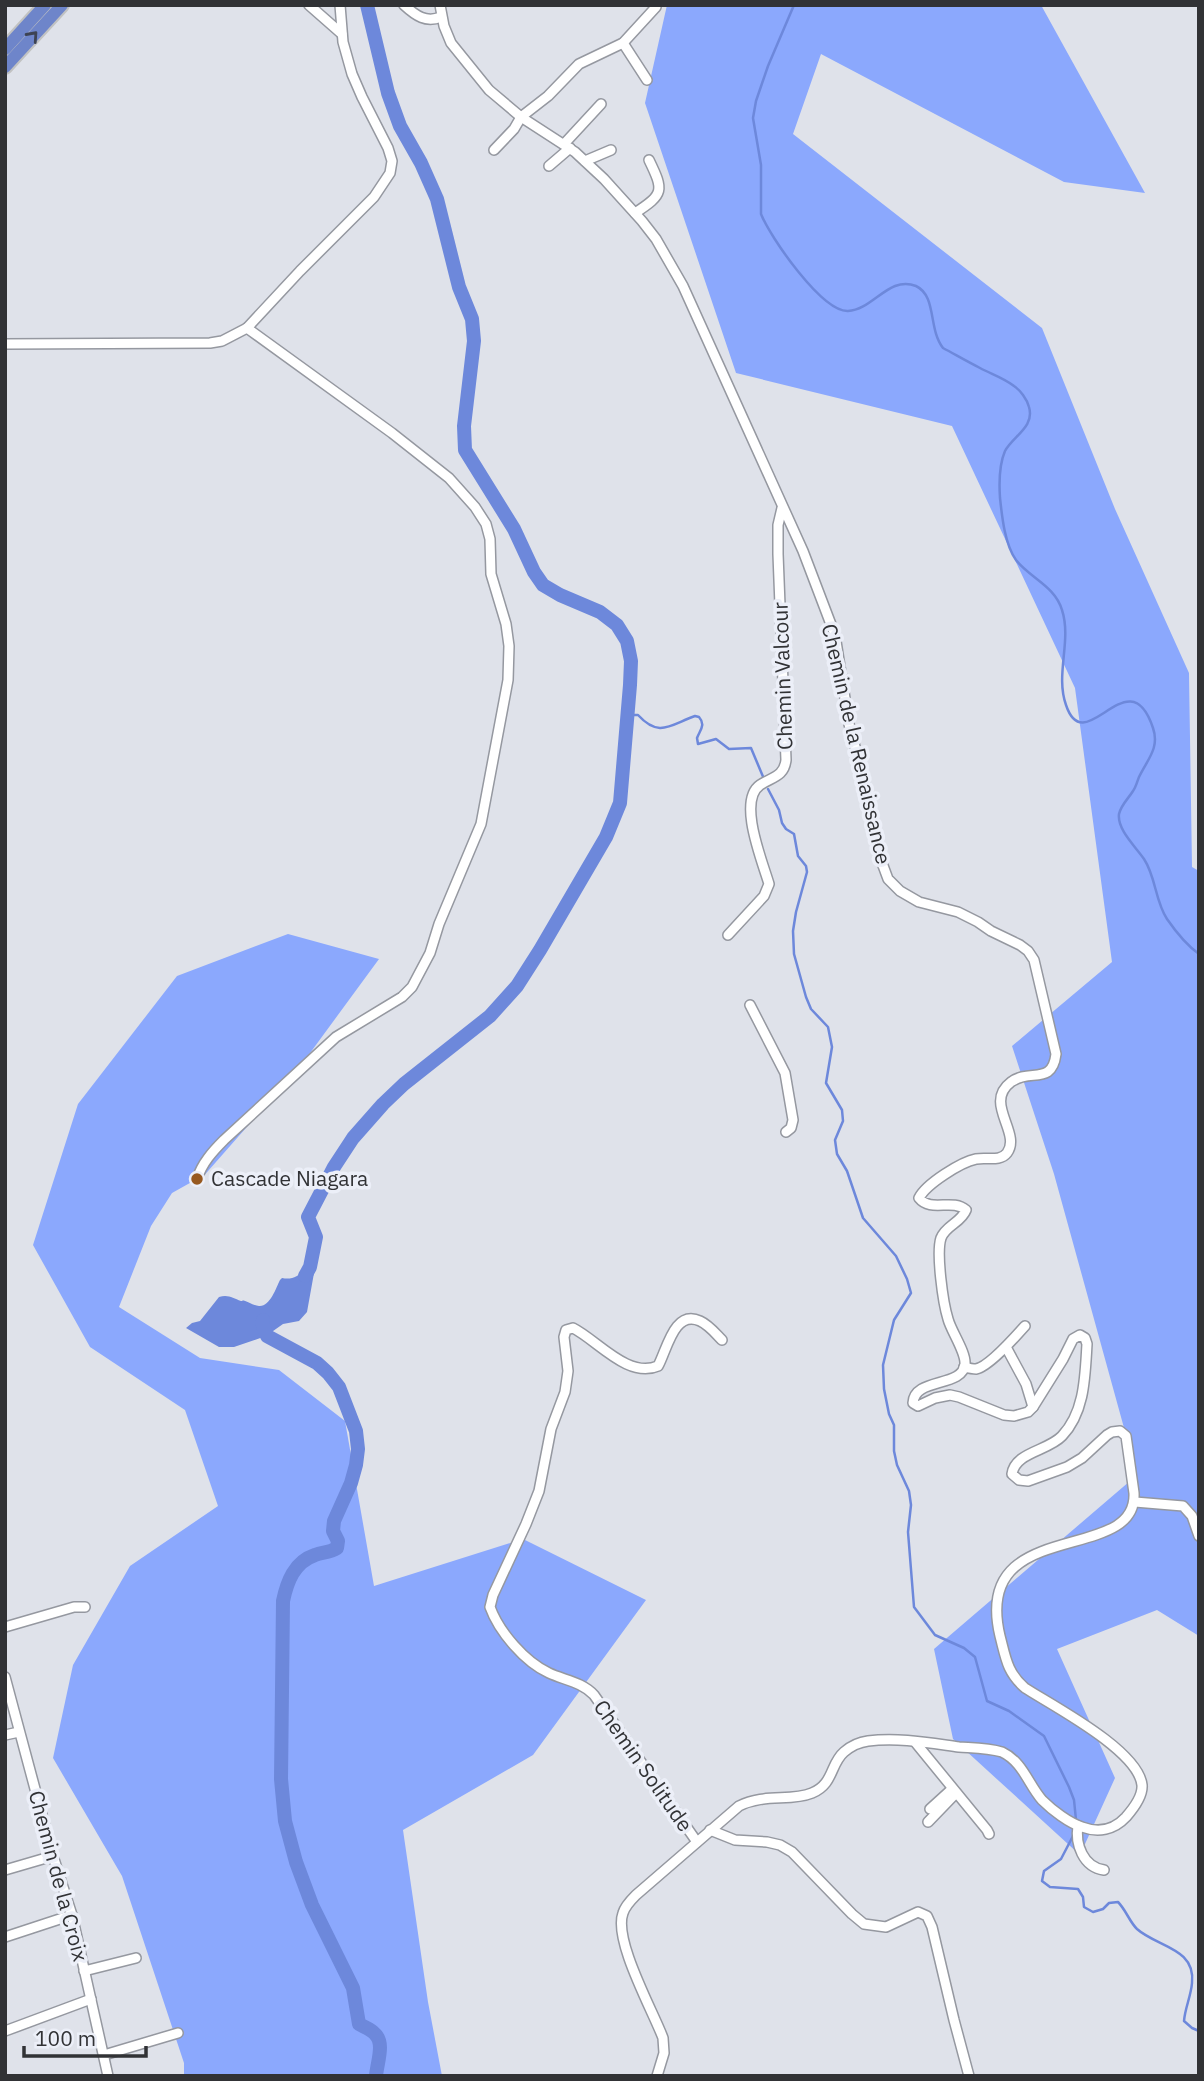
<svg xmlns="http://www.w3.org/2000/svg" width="1204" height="2081" font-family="'IBM Plex Sans',sans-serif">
<rect width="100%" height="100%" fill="#dfe2ea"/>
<g fill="#8ba8fd">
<path d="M667,5H1041L1145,193L1064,182L821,54L793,134L1042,328L1115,509L1189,673L1192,867L1199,871V1636L1157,1610L1057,1649L1115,1778L1080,1855L953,1739L934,1649L1137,1475L1054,1174L1012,1046L1112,962L1075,688L952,426L736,373L645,103Z"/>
<path d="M288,934L379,959L302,1064L201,1179H197L172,1193L151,1226L119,1307L200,1358L279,1370L345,1421L374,1586L523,1539L646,1600L533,1755L403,1830L428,2002L442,2076H184V2063L122,1876L53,1758L73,1665L130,1566L218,1506L185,1410L90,1347L33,1245L78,1104L177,976Z"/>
</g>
<path fill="#6d88db" d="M310,1260L316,1262L307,1312L299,1321L283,1324L266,1336L234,1347H219L186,1328L192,1323L200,1321L219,1297C228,1294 233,1298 241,1301H243L242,1300C247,1301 254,1306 259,1306C270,1307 276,1288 280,1280L282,1278C296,1281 304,1272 310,1260Z"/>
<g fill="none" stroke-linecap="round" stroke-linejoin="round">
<g stroke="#6d88db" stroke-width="2.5">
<path d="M794,5L768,66L756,101L753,118L761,165V214C770,237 822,312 848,311C873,310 889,275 916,286C937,296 928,329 943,348C956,355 968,362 980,368C991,374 1004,378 1014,386C1020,390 1027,399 1029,407C1035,427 1013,436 1005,451C999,465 999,483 1000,498C1002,517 1005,545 1016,560C1030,578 1055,586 1062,610C1072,641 1055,674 1066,705C1085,762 1129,655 1153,728C1160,748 1147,760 1139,777C1137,782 1136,787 1133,791C1128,799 1121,805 1119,814C1117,830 1136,847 1144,859C1156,877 1155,901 1167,919C1176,932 1185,944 1199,954"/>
<path d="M628,715H638C659,738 670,725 695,716L699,717C706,725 700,730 697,738L698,744L716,739L729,749L751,748L764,779"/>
<path d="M768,789L779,810L782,823L786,829L794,834L798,856L806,866L807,872L796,912L793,931L794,954L806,997L811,1009L828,1027L832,1047L826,1083L842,1110L843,1121L835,1140L837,1154L847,1171L863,1218L896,1256L907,1279L911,1293L894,1320L883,1365L884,1389L889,1414L894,1425V1451L897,1465L909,1491L911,1505L908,1532L914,1607L935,1635L964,1648L975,1657L987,1701L1009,1711L1044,1736L1069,1787L1074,1800L1076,1820"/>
<path d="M1074,1834L1061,1859L1044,1871L1042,1881L1050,1887L1078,1889L1083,1897L1084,1907L1093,1912L1103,1909L1109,1903L1118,1902C1126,1910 1129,1921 1137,1929C1157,1947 1196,1948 1192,1983C1191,1996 1185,2008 1184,2021L1192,2028L1199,2031"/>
</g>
<g stroke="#6d88db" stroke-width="14">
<path d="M305,1276L310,1267L316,1237L308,1217L334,1167L353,1138L383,1104L404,1084L490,1016L517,986L540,950L606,837L620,803L630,685L631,661L627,641L617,625L600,612L560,595L543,585L534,572L514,529L465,450L464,426L474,341L472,319L459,287L437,199L421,163L400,126L388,93L367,5"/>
<path d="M263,1320L262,1323L267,1336L317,1363L328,1373L339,1387L356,1431L358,1449L356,1465L351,1483L334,1521L333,1531L338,1541L337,1548C329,1553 323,1552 315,1555C294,1562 287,1582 283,1601L281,1779L285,1821L296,1862L312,1905L353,1988L359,2024C364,2027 371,2029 375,2034C385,2043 377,2063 376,2076"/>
</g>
<g stroke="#9598a0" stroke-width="12">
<g id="minor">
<path d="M309,5L342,34"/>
<path d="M404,5C416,16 426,23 441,17"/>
<path d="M440,5L444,26L451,43L489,90L521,117L575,152L604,179L642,221L656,239L683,286L803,551L835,635L849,724L868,796L878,852L888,879L900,891L919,902L958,912L978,922L991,931L1020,945L1028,951L1034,960L1056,1054C1052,1086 1030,1068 1011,1082C983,1103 1022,1133 1007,1153C1000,1162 987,1157 976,1159C961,1162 926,1184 919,1198C931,1213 952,1198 966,1210C961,1223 946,1225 941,1238C936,1253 943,1303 948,1319C951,1331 966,1352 965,1364C963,1388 914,1377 913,1403L918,1406L935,1398L950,1395L959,1397L1004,1415L1014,1416L1028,1412L1033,1407L1063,1359L1073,1339L1080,1335L1085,1338L1087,1344C1085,1376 1085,1412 1062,1436C1048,1451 1015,1452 1012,1474L1019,1480L1028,1481L1067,1467L1082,1458L1107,1435L1112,1432L1120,1431L1126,1436L1134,1493C1138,1566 971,1514 1000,1636C1006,1659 1007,1672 1025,1688C1053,1706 1138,1750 1142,1785C1143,1796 1133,1809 1126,1817C1114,1830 1098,1833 1082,1827C1069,1823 1052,1810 1042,1800C1028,1784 1023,1762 1002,1752C988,1748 973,1748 959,1747C930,1743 898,1737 868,1741C860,1742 851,1746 844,1752C830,1764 834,1784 812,1793C790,1802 765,1793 739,1806L636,1895C631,1900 625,1906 623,1913C613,1940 653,2011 663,2038L664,2053L657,2076"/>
<path d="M623,43L647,80"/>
<path d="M564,144L601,104"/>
<path d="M494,150L514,129L521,117L548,96L579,64L623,43L656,7"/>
<path d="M585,161L611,150"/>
<path d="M549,166L570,148"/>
<path d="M635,213C664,194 664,191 649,160"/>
<path d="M5,344L210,343L222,341L247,328L300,271L374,197L390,173L392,161L388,148L362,97L352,74L343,42L340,5"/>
<path d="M728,935L764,896L769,884C763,863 737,801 760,785C772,777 784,777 786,760L778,554V525L782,508"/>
<path d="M750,1005L785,1073L793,1120L791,1128L786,1132"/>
<path d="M197,1179C202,1163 213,1151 224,1140L336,1037L402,997L412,987L430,953L439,924L481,824L508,680L509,646L506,624L491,574L490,539L486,524L475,507L449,478L392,433L247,328"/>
<path d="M1006,1347L1026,1384L1033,1407"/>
<path d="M964,1367C968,1368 972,1369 976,1369C989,1367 1016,1336 1025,1326"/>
<path d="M1135,1502L1183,1506L1192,1516L1199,1536"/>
<path d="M5,1627L74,1607H85"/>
<path d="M5,1677L53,1856L72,1915L108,2076"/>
<path d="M5,1735L19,1732"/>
<path d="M915,1742L987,1830L989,1834"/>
<path d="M930,1809L952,1789"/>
<path d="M928,1822L956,1793"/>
<path d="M1078,1826C1075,1844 1083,1867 1104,1870"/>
<path d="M710,1830L735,1840L767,1842L780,1845L792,1852L852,1914L864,1924L886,1927L918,1912L927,1916L932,1927L954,2020L969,2076"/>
<path d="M697,1842L594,1695C582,1682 564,1680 549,1673C525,1662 499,1632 490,1607L493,1595L526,1524L539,1491L551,1429L565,1392L568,1371L564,1337L566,1330L573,1328C597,1340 628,1379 658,1366C667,1350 674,1309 700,1321C709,1325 716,1334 722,1340"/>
<path d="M5,1870L53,1856"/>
<path d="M5,1937L72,1915"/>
<path d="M84,1971L136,1958"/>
<path d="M5,2031L91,1999"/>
<path d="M104,2055L178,2033"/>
</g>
</g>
<g stroke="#c1c2c2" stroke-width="16">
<g id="highway">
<path d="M5,49L45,5"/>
<path d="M5,67L62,5"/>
</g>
</g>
<use href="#minor" stroke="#fff" stroke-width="9"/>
<use href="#highway" stroke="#6e85ca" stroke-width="12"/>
</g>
<defs><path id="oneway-chevron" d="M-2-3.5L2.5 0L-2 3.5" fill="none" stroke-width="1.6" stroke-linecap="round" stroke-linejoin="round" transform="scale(1.75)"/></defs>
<use stroke="#3d4353" href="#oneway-chevron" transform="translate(33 36) rotate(-48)"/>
<circle fill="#97591f" stroke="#eceff8" stroke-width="2.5" cx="197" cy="1179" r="7"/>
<g text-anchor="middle" stroke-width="7" stroke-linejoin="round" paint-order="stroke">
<g font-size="21" fill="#313235" stroke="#eceff8">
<text transform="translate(783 676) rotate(-92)" y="7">Chemin Valcour</text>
<text transform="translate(856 744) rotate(77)" y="7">Chemin de la Renaissance</text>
<text transform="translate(643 1766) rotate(55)" y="7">Chemin Solitude</text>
<text transform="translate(58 1876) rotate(75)" y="7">Chemin de la Croix</text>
</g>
<g font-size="21" fill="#313235" stroke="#eceff8" text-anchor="start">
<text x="211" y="1186">Cascade Niagara</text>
</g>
</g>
<rect width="1204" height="2081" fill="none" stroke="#313235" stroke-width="14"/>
<path d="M24 2046v10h122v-10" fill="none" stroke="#313235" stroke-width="3.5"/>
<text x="35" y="2046" font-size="21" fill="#313235" stroke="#eceff8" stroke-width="5" paint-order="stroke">100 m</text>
</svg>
